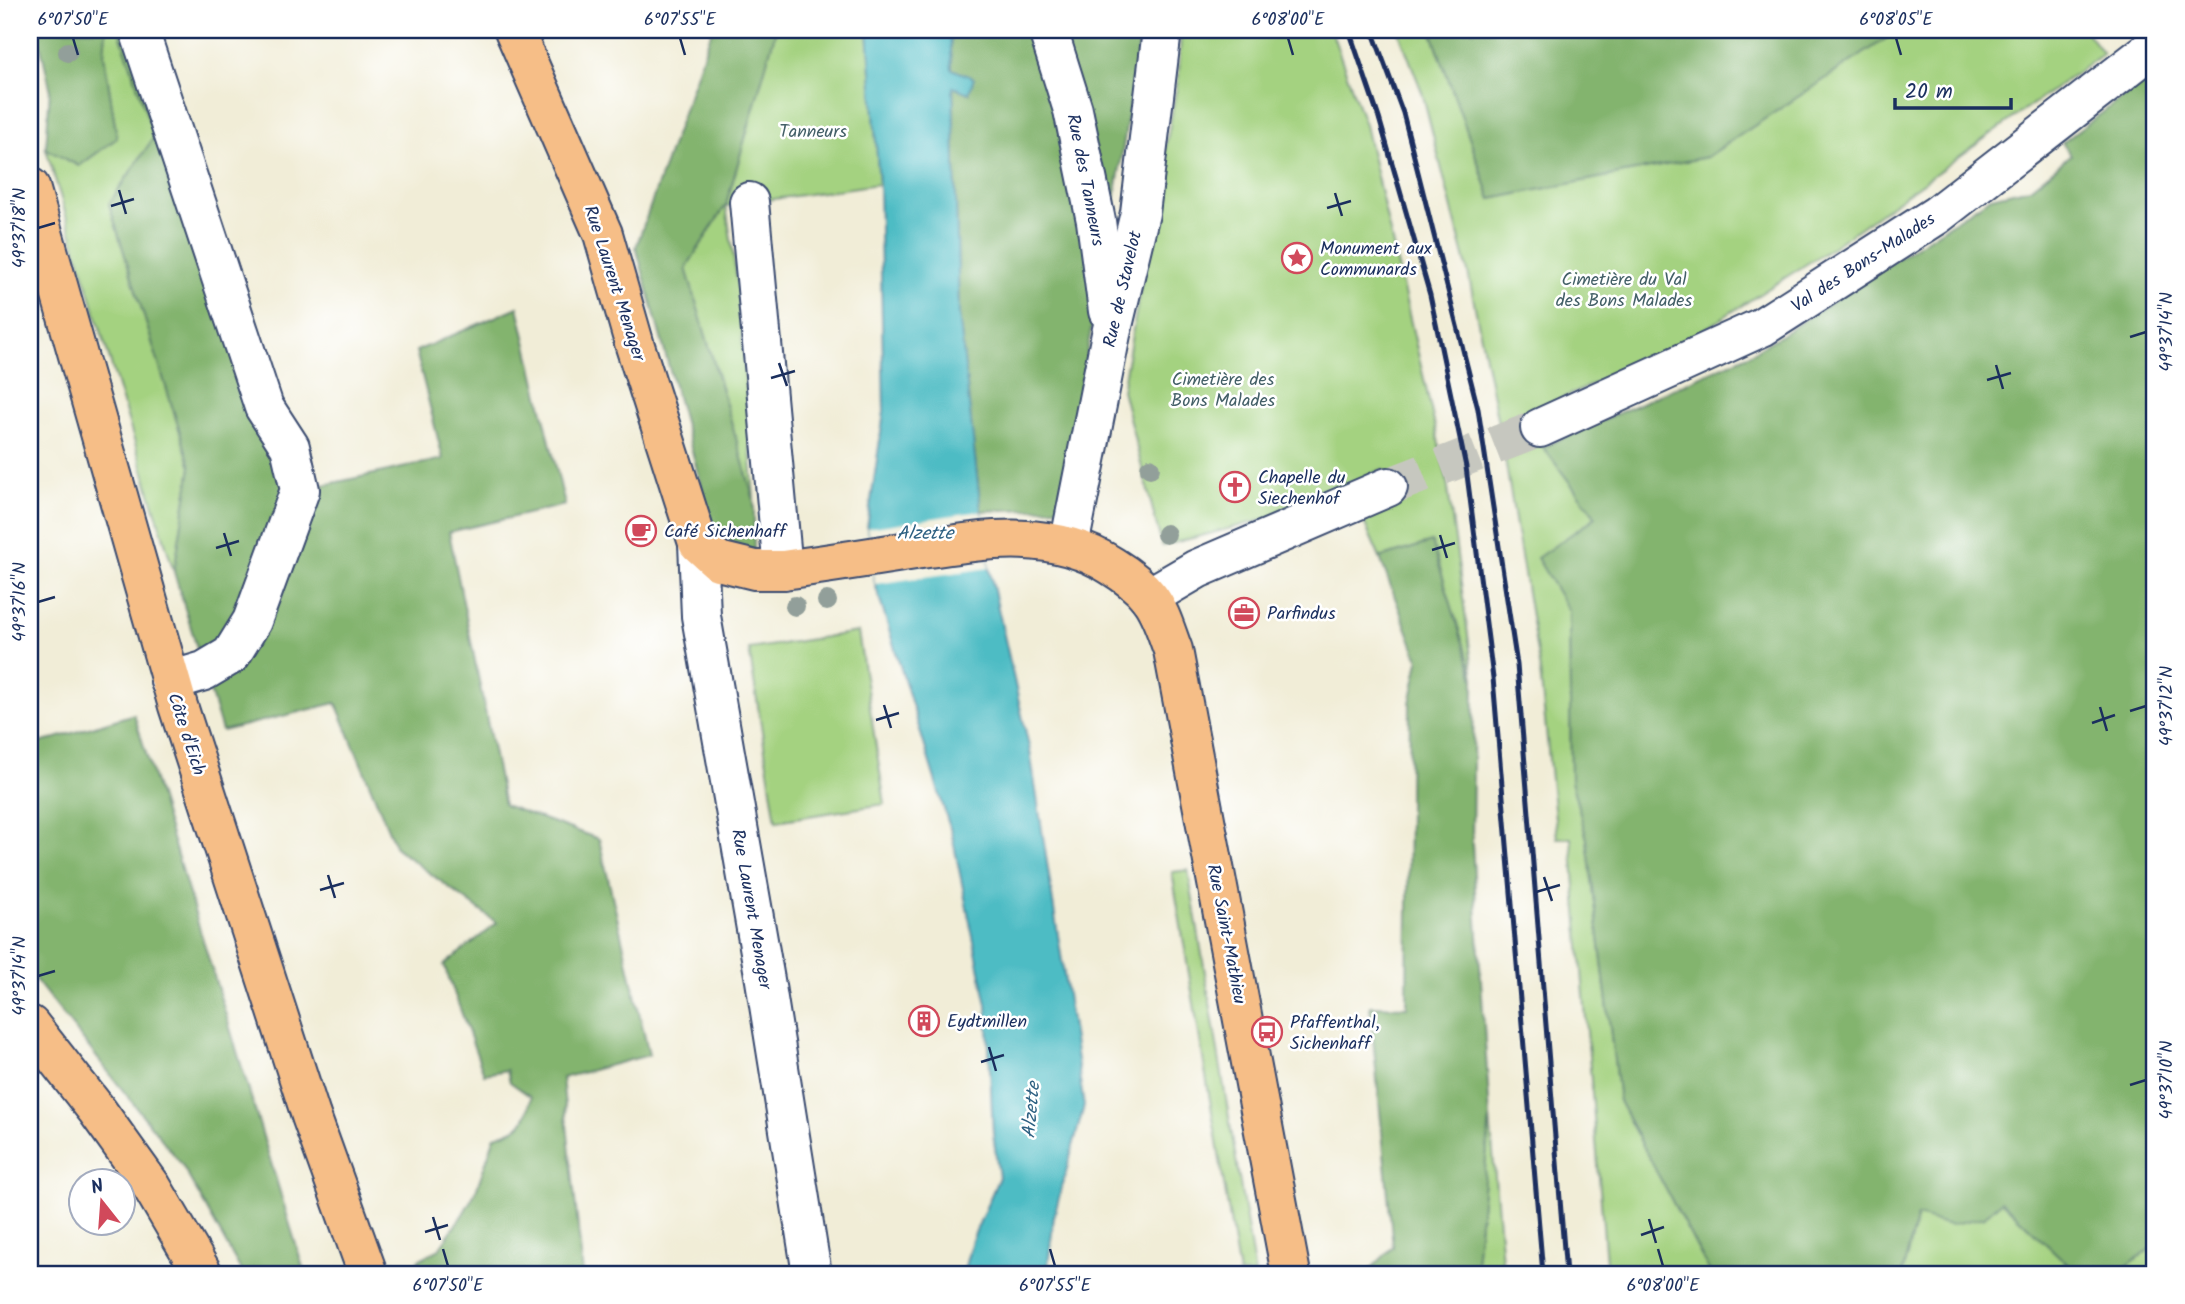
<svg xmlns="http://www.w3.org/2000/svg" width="2185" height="1304" font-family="Kalam,sans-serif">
<rect width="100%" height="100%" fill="#fff"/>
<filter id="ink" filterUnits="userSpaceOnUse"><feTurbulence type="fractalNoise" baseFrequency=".0143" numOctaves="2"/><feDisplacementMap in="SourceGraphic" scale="14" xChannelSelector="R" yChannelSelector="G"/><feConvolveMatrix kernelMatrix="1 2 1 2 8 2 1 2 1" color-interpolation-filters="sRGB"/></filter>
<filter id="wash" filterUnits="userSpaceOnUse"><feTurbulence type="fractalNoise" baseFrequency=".00686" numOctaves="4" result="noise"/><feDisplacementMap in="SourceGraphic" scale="28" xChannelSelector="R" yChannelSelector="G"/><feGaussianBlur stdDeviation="1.57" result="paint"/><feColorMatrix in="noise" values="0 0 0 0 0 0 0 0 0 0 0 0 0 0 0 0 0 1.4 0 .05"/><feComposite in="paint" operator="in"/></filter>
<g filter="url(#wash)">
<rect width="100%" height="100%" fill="#f1edd7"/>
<g fill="#a4d280" stroke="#60806f" stroke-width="2">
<path d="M106,30H119L154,137L109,204L191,467L174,572L46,149L79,166L117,138L104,55Z"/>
<path d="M776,30H868L879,184L726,206L739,294L754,500L686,268L726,205Z"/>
<path d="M1181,30H1331L1365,125L1446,474L1474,679L1432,542L1380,558L1364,522L1391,499L1383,469L1278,516L1162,546L1122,390L1179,74Z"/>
<path d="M1398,30H1431L1491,199L1707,157L1899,30H2085L2103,54L1827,251L1686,341L1537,410L1543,447L1596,517L1538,558L1569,611L1571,781L1587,839L1619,1101L1711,1274H1607L1571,838H1557L1540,671L1504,453L1468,272L1422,92Z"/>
<path d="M858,632L885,804L776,821L749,649Z"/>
<path d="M1188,870L1255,1274H1239L1172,872Z"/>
<path d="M1490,1117L1503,1274H1475Z"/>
<path d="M2001,1201L2078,1274H1902L1917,1216Z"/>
<path d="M2155,1245V1274H2116Z"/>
</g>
<g fill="#83b46e" stroke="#4f7266" stroke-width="2">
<path d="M37,30H106L104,55L117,138L79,166L46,149L50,87Z"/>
<path d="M119,30H139L301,490L443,459L416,351L518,307L565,505L449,532L504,805L599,839L649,1055L562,1078L583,1274H424L418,1260L438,1250L463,1214L475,1193L495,1136C522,1128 526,1125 531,1097L510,1082L507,1070L484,1074L444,965L497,923L396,848L336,703L222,731L174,572L191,467L109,204L154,137Z"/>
<path d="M712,30H776L726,205L686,268L754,500V552L715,535L636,247Z"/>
<path d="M950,30H1141L1114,206L1058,508L981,511L959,314L953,86L969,93L952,69Z"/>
<path d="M1431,30H1899L1707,157L1491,199Z"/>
<path d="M2155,73V1245L2116,1274H2078L2001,1201L1984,1217L1949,1225L1917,1216L1902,1274H1711L1619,1101L1587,839L1571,781L1569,611L1537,558L1596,517L1543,447L1746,356L1780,336L1991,197L2030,188L2071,155L2062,143Z"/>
<path d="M1432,542L1474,679L1472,844L1490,1117L1475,1274H1366L1393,1247L1370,1006L1407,1007L1410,703L1419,661L1380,558Z"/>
<path d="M134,714L305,1274H243L182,1165L30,973V746Z"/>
</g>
<path fill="#4ebcc4" stroke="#347691" stroke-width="2" d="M868,30H950L952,69L974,78L969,93L953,87L959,314L981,511L989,568L1030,751L1084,1106L1054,1216L1047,1274H963L972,1240L999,1177L993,1133L987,1005L952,835L875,584L867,528L884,412L879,184Z"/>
<path fill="#f1edd7" d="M981,511L989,568L875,584L867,528Z"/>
</g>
<g filter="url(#ink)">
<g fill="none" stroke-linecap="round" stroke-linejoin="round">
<path stroke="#c6c7bf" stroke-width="38" stroke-dasharray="38 19" stroke-linecap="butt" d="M1388,487L1540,428"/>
<g stroke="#3b4c70" stroke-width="42">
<g id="minor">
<path d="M139,30L264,407L290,447L300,490L252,621L231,655L204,671L170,681"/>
<path d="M1048,30L1073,110L1096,221L1108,311"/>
<path d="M749,202L783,570"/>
<path d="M1540,428L1762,327L1937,215L2155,46"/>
<path d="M698,543L701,616L765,980L812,1274"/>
<path d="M1069,546L1111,334L1140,213L1162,30"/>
<path d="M1149,597L1197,569L1388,487"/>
</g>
</g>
<g stroke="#3b4c70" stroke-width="42">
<g id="major">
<path d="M514,30L603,234L635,346L698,543L718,561L755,570H783C827,564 871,557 915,550C983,540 1051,527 1112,566C1125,574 1139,584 1149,597C1161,612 1166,632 1173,650L1291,1274"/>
<path d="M30,187L178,706L311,1116L368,1274"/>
<path d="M30,1025L96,1109L152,1187L203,1274"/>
</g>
</g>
<use href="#minor" stroke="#fff" stroke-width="38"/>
<use href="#major" stroke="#f6be87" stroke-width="38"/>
<g stroke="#1b2f5e" stroke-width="5">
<path d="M1349,30L1379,118L1430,295L1466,467L1493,678L1543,1274"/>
<path d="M1372,30L1403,113L1478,409L1517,665L1566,1274"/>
</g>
</g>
<g fill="#929f9a">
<circle cx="68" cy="52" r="10"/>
<circle cx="1150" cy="468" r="10"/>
<circle cx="1166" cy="534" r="10"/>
<circle cx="827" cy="601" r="10"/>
<circle cx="795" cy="606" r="10"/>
</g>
</g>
<path fill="none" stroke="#1b2f5e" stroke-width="2.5" d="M73,38L78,55M680,38L685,55M1288,38L1293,55M1896,38L1901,55M119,190L126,214M1335,193L1342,216M111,206L134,199M1327,208L1351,201M38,228L55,223M2130,337L2146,332M779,363L787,386M1996,365L2003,389M771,378L795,371M1987,380L2011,373M224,533L231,556M1440,535L1447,558M216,548L239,541M1432,550L1455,543M38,602L55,597M884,705L891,728M2100,707L2107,731M2130,711L2146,706M876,720L899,713M2092,723L2115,715M328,875L335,898M1544,877L1552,901M320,890L344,883M1536,892L1560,885M38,976L55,971M989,1047L996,1071M981,1062L1004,1055M2130,1085L2146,1080M433,1217L440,1240M1649,1219L1656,1243M425,1232L448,1225M1641,1235L1664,1227M443,1249L448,1266M1050,1249L1055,1266M1658,1249L1663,1266"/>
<defs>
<g id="sight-ring" transform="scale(1.575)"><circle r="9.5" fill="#fff" stroke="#d1495b" stroke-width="1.5"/><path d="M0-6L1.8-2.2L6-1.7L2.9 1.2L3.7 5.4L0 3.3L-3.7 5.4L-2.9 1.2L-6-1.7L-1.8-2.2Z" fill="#d1495b"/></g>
<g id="church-ring" transform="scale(1.575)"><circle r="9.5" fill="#fff" stroke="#d1495b" stroke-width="1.5"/><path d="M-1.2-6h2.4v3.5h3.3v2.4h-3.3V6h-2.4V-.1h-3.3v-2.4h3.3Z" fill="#d1495b"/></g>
<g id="cafe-ring" transform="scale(1.575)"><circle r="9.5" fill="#fff" stroke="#d1495b" stroke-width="1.5"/><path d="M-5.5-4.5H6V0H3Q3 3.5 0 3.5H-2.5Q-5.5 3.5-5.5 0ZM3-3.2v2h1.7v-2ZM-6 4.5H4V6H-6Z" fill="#d1495b"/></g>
<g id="office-ring" transform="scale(1.575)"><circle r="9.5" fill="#fff" stroke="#d1495b" stroke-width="1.5"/><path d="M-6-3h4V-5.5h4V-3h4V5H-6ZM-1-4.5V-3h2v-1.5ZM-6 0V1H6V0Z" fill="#d1495b"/></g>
<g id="building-ring" transform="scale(1.575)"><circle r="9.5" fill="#fff" stroke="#d1495b" stroke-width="1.5"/><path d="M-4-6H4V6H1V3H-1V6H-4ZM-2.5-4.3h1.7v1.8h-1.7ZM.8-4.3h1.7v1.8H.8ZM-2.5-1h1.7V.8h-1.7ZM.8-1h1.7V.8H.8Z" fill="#d1495b"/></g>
<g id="bus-ring" transform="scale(1.575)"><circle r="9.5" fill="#fff" stroke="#d1495b" stroke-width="1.5"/><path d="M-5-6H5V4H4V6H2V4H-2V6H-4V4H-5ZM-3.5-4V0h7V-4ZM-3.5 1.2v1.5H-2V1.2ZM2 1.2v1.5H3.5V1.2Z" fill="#d1495b"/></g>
</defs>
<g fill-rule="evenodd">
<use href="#sight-ring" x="1297" y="258"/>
<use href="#church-ring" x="1235" y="487"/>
<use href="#cafe-ring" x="641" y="531"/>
<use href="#office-ring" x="1244" y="613"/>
<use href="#building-ring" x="924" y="1021"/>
<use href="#bus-ring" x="1267" y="1032"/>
</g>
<g text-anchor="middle" stroke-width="5" stroke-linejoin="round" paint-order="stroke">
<g font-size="18" fill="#446068" stroke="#fff">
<text x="813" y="137">Tanneurs</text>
<text x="1624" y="285">Cimetière du Val<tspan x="1624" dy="21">des Bons Malades</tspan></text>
<text x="1223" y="385">Cimetière des<tspan x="1223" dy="21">Bons Malades</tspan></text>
</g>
<g font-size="18" fill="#1b2f5e" stroke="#fff">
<text transform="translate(1086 180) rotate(79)" y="6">Rue des Tanneurs</text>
<text transform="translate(1863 262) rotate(-33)" y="6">Val des Bons-Malades</text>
<text transform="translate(615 283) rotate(72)" y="6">Rue Laurent Menager</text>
<text transform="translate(1122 289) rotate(-77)" y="6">Rue de Stavelot</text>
<text transform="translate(187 734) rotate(72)" y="6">Côte d'Eich</text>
<text transform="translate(752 909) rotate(80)" y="6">Rue Laurent Menager</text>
<text transform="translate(1227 934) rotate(79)" y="6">Rue Saint-Mathieu</text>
</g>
<g font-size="18" fill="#1b2f5e" stroke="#fff" text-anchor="start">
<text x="1320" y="254">Monument aux<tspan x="1320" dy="21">Communards</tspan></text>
<text x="1258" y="483">Chapelle du<tspan x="1258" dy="21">Siechenhof</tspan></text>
<text x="664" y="537">Café Sichenhaff</text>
<text x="1267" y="619">Parfindus</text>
<text x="947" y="1027">Eydtmillen</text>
<text x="1290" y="1028">Pfaffenthal,<tspan x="1290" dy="21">Sichenhaff</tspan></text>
</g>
<g font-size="19" font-style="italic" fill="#2d6082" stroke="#fff">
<text x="925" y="539">Alzette</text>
<text transform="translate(1030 1110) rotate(-85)" y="7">Alzette</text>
</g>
</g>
<rect width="2185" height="1304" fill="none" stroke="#fff" stroke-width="77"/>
<g transform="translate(102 1202) rotate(343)"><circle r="33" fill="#ffffff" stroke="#a4acbf" stroke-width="2"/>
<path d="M0-5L12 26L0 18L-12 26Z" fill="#d1495b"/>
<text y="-10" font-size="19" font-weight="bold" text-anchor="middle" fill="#1b2f5e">N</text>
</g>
<path d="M1895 98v10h116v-10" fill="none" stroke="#1b2f5e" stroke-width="3.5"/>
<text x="1905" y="98" font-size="21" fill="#1b2f5e" stroke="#ffffff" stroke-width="5" paint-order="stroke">20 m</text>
<rect x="38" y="38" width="2108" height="1228" fill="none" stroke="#1b2f5e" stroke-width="2.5"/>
<g font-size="18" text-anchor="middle" fill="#1b2f5e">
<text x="73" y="25">6°07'50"E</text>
<text x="680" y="25">6°07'55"E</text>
<text x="1288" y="25">6°08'00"E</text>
<text x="1896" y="25">6°08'05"E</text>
<text transform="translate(19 228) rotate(-90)" y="6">49°37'18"N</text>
<text transform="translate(2166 332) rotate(-90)" y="6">49°37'14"N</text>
<text transform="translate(19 602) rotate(-90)" y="6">49°37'16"N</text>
<text transform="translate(2166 706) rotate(-90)" y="6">49°37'12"N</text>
<text transform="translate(19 976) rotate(-90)" y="6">49°37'14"N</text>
<text transform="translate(2166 1080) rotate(-90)" y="6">49°37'10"N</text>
<text x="448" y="1291">6°07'50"E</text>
<text x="1055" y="1291">6°07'55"E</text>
<text x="1663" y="1291">6°08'00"E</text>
</g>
</svg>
